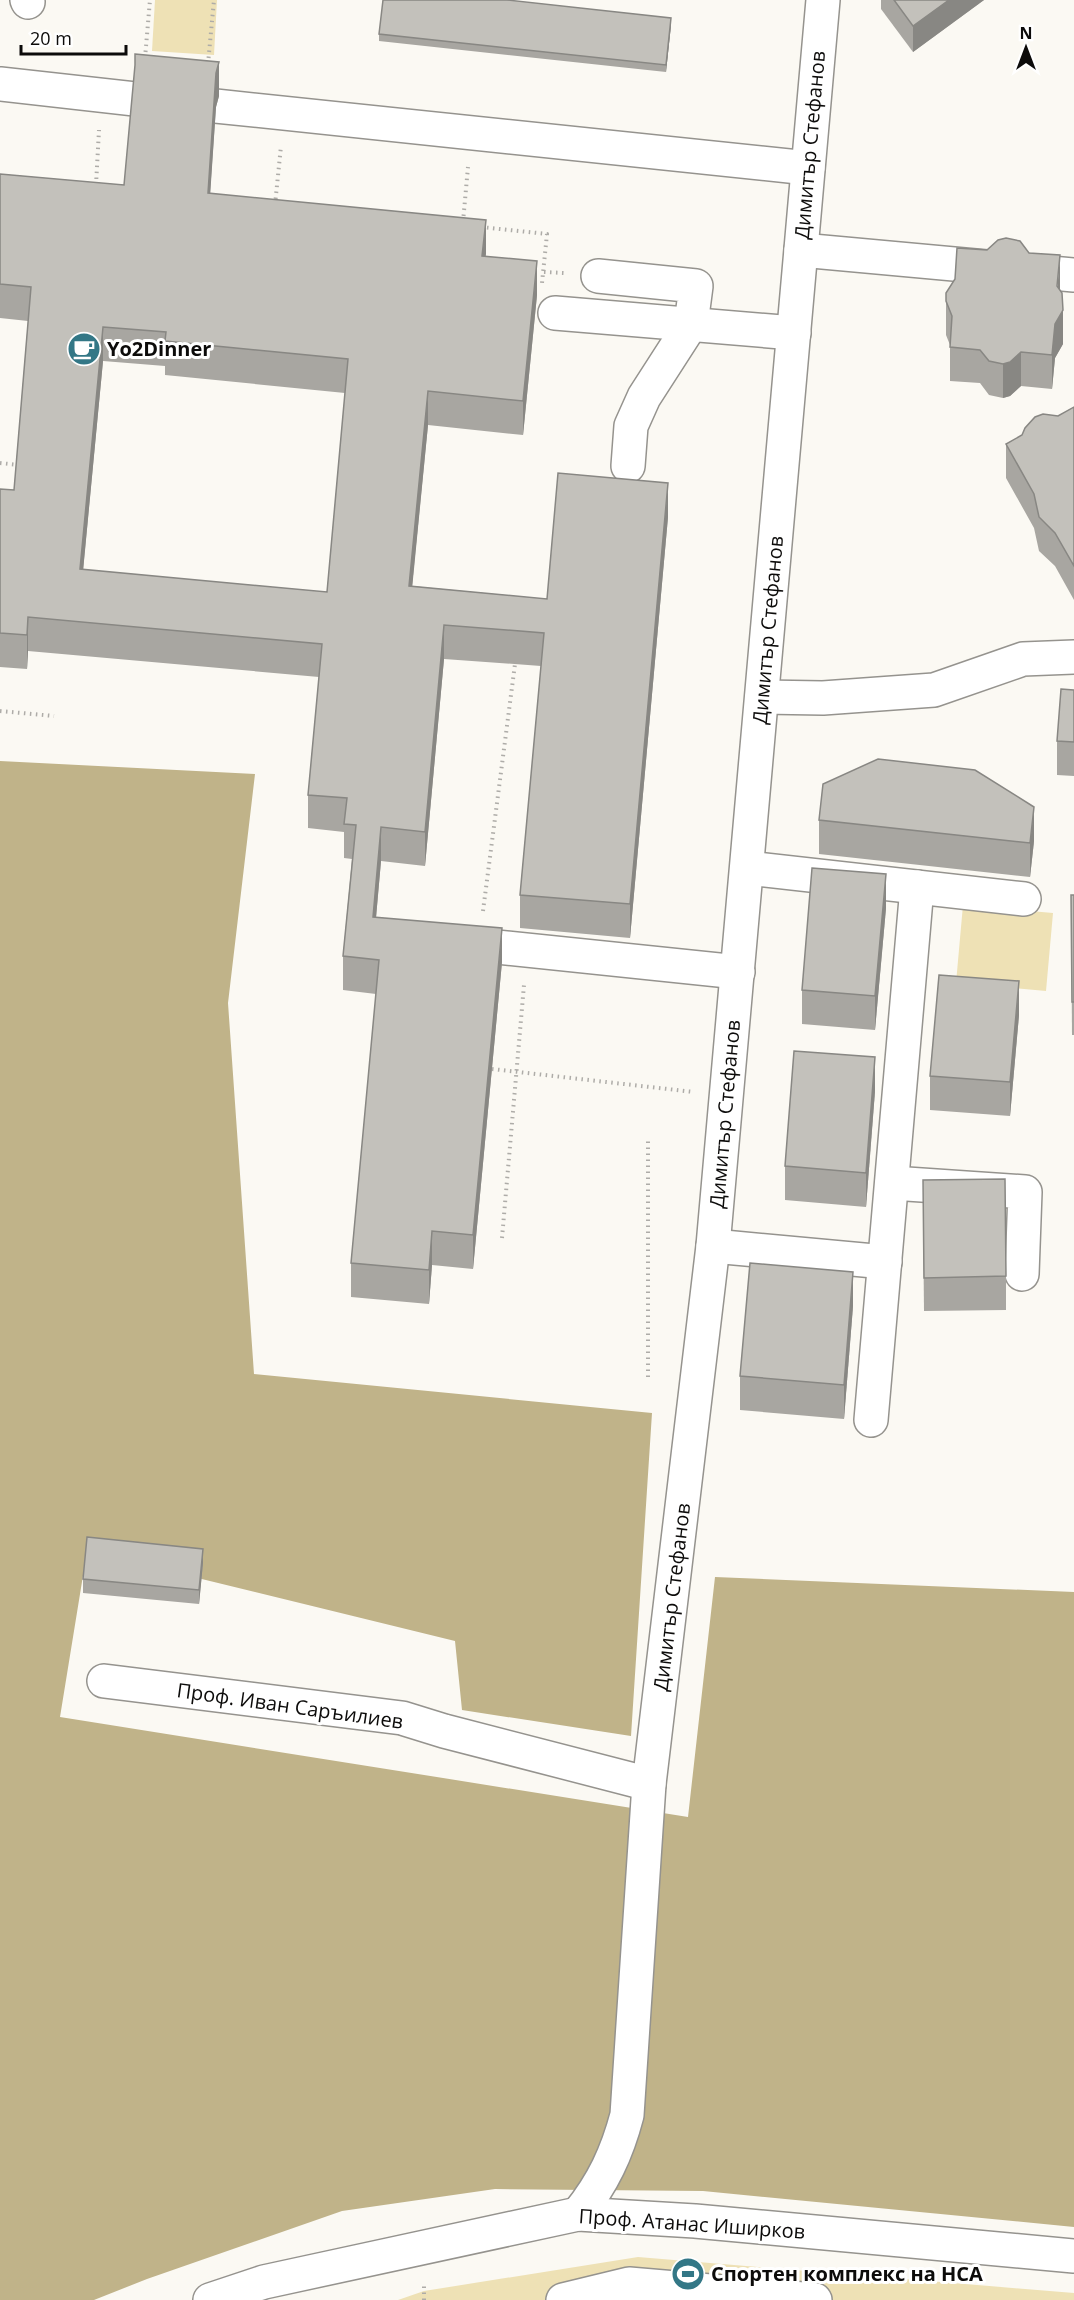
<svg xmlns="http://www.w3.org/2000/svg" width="1074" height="2300" font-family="'Open Sans',sans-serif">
<rect width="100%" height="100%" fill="#fbf9f3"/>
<g fill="#eee1b5">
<path d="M155,0H217L214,55L152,51Z"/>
<path d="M963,905L1053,913L1046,991L956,983Z"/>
<path d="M638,2257L1074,2293V2300H398L424,2291Z"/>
</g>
<path fill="#c0b389" d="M0,761L255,774L228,1003L254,1374L652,1413L631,1736L462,1710L455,1641L87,1551L60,1717L688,1817L715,1577L1074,1592V2227L703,2191L495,2189L342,2211L147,2279L94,2300H0Z"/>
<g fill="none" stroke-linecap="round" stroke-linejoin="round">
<g stroke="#95938e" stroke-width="36">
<g id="minor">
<path d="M27,0L28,2"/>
<path d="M0,84L135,99"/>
<path d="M206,105L808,168"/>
<path d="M801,250L1074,275"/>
<path d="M598,276L696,286L691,324L644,397L631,426L628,466"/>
<path d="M555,313L794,333"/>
<path d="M762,697L823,698L934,690L1023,659L1074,657"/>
<path d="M747,868L1024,899"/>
<path d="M459,943L738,972"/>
<path d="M892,1183L1025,1192L1022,1274"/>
<path d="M713,1246L885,1262"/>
<path d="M871,1420L917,887"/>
<path d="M104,1681L402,1718L444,1731L649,1784"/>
<path d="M578,2214C603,2183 617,2153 627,2115L649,1784L713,1246L823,0"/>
<path d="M210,2300L264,2282L578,2214L695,2221L1074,2256"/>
<path d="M563,2300L629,2284L815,2300"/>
</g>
</g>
<g stroke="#aeaca8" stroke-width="4" stroke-dasharray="1.5 4.5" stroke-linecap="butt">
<path d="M145,58L150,0"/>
<path d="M208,64L214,0"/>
<path d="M96,185L99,130"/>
<path d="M275,205L281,146"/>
<path d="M463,222L468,167"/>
<path d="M481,227L547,234L542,283"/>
<path d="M544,272L564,273"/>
<path d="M0,463L19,465"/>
<path d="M0,711L54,716"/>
<path d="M483,911L515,664"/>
<path d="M492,1069L694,1092"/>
<path d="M502,1238L524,985"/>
<path d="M648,1377V1138"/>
<path d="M424,2300V2283"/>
</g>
<use href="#minor" stroke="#fff" stroke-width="33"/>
</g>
<g fill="#a8a6a1" fill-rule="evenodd">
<path d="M881,0H984L913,52L881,9Z"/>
<path d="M671,25L666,72L379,41V34Z"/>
<path d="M135,54L219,96L216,107L210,193L486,256L537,295L523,435L428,425L412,586L547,599L668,517L630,938L520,928V895L541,666L444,659L425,866L381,861L376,918L502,962L473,1269L432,1265L429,1304L351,1297V1263L376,994L343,990V956L352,859L344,858V832L308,828V795L319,677L28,651L27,669L0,667V489L14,490L28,321L0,318V174L124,185L135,74ZM103,361L165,366V375L345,393L327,592L83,570Z"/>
<path d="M987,250L1060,290L1063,344L1055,358L1052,389L1021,386L1010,396L1003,398L989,395L980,383L950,381V345L946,335V301Z"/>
<path d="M1074,407V600L1055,566L1039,551L1034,528L1006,478V444Z"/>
<path d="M1074,690V776L1057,775V741Z"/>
<path d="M819,820L1034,841L1030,877L819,854Z"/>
<path d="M1071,895H1074V1035H1072Z"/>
<path d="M886,908L875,1030L802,1024V990Z"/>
<path d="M1019,1015L1010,1116L930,1110V1076Z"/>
<path d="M875,1091L866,1207L785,1200V1166Z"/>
<path d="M923,1214L1006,1276V1310L924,1311Z"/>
<path d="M853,1306L844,1419L740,1410V1376Z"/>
<path d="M203,1563L199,1604L83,1593V1579Z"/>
</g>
<g fill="#888783">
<path d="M949,0H984L913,52V26Z"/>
<path d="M671,18V25L666,72V65Z"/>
<path d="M219,62V96L216,107L208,227V193L216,73Z"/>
<path d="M486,220V254L482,290V256Z"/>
<path d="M1060,255V289L1057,320L1063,310V344L1055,358L1052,389V355Z"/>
<path d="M537,261V295L523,435V401Z"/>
<path d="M103,327V361L80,603V569Z"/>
<path d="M1021,352V386L1010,396L1003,398V364Z"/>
<path d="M428,391V425L409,620V586Z"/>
<path d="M668,483V517L630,938V904Z"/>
<path d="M28,617V651L27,669V635Z"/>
<path d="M444,625V659L425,866V832Z"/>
<path d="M1034,807V841L1030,877V843Z"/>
<path d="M381,827V861L373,951V917Z"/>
<path d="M886,874V908L875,1030V996Z"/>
<path d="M502,928V962L473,1269V1235Z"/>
<path d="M1019,981V1015L1010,1116V1082Z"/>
<path d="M875,1057V1091L866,1207V1173Z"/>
<path d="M432,1231V1265L429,1304V1270Z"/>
<path d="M853,1272V1306L844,1419V1385Z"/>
<path d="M203,1549V1563L199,1604V1590Z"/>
</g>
<g fill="#c3c1bb" stroke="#888783" stroke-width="1.5" fill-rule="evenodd">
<path d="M383,0H507L671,18L666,65L379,34Z"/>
<path d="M894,0H949L913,26Z"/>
<path d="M135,54L219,62L216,73L208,193L486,220L482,256L537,261L523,401L428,391L409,586L547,599L558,473L668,483L630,904L520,895L544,633L444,625L425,832L381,827L373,917L502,928L473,1235L432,1231L429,1270L351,1263L379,960L343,956L356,825L344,824L347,798L308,795L322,644L28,617L27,635L0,633V489L14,490L31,287L0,284V174L124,185L135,65ZM103,327L166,332L165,341L348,359L327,592L80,569Z"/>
<path d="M1006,238L1020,241L1029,253L1060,255L1057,286L1062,293L1063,310L1055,324L1052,355L1021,352L1010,362L1003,364L989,361L980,350L950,347L952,316L946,301V293L955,279L957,248L987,250L998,240Z"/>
<path d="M1074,407V566L1055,533L1039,517L1034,494L1006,444L1022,435L1025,428L1035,417L1043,414L1058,416Z"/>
<path d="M1061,689L1074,690V742L1057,741Z"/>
<path d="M878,759L975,770L1034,807L1030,843L819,820L823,784Z"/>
<path d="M812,868L886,874L875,996L802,990Z"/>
<path d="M1071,895H1074V1002H1072Z"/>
<path d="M939,975L1019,981L1010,1082L930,1076Z"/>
<path d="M794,1051L875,1057L866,1173L785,1166Z"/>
<path d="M1005,1179L1006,1276L924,1278L923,1180Z"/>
<path d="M750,1263L853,1272L844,1385L740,1376Z"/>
<path d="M87,1537L203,1549L199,1590L83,1579Z"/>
</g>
<defs>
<g id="cafe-disc" transform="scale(1.725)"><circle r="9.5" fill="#337786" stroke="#fff"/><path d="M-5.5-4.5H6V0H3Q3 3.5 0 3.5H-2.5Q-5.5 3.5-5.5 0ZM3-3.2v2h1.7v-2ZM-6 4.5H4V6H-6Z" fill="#fff"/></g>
<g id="stadium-disc" transform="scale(1.725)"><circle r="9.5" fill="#337786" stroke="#fff"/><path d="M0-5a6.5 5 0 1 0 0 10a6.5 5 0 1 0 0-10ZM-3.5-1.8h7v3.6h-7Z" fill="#fff"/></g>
</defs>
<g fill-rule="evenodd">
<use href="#cafe-disc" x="84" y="349"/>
<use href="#stadium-disc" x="688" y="2274"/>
</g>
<g text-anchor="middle" stroke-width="6" stroke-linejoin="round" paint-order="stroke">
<g font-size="20" fill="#0c0b0a" stroke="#fff">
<text transform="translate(810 145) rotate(-85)" y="7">Димитър Стефанов</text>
<text transform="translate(768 630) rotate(-85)" y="7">Димитър Стефанов</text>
<text transform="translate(725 1114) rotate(-85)" y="7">Димитър Стефанов</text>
<text transform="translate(672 1597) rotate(-83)" y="7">Димитър Стефанов</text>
<text transform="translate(290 1706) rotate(8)" y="7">Проф. Иван Саръилиев</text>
<text transform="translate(692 2224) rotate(4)" y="7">Проф. Атанас Иширков</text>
</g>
<g font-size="20" font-weight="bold" fill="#0c0b0a" stroke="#fff" text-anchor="start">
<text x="107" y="356">Yo2Dinner</text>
<text x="711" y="2281">Спортен комплекс на НСА</text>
</g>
</g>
<g transform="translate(1026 48)" stroke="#ffffff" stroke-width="4.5" paint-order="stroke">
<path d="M0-4.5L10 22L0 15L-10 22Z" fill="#0c0b0a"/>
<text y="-9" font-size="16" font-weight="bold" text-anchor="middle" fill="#0c0b0a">N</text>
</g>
<path d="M21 45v9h105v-9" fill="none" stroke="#0c0b0a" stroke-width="3"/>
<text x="30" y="45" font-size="18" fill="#0c0b0a" stroke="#ffffff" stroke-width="4.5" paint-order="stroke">20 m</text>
</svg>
